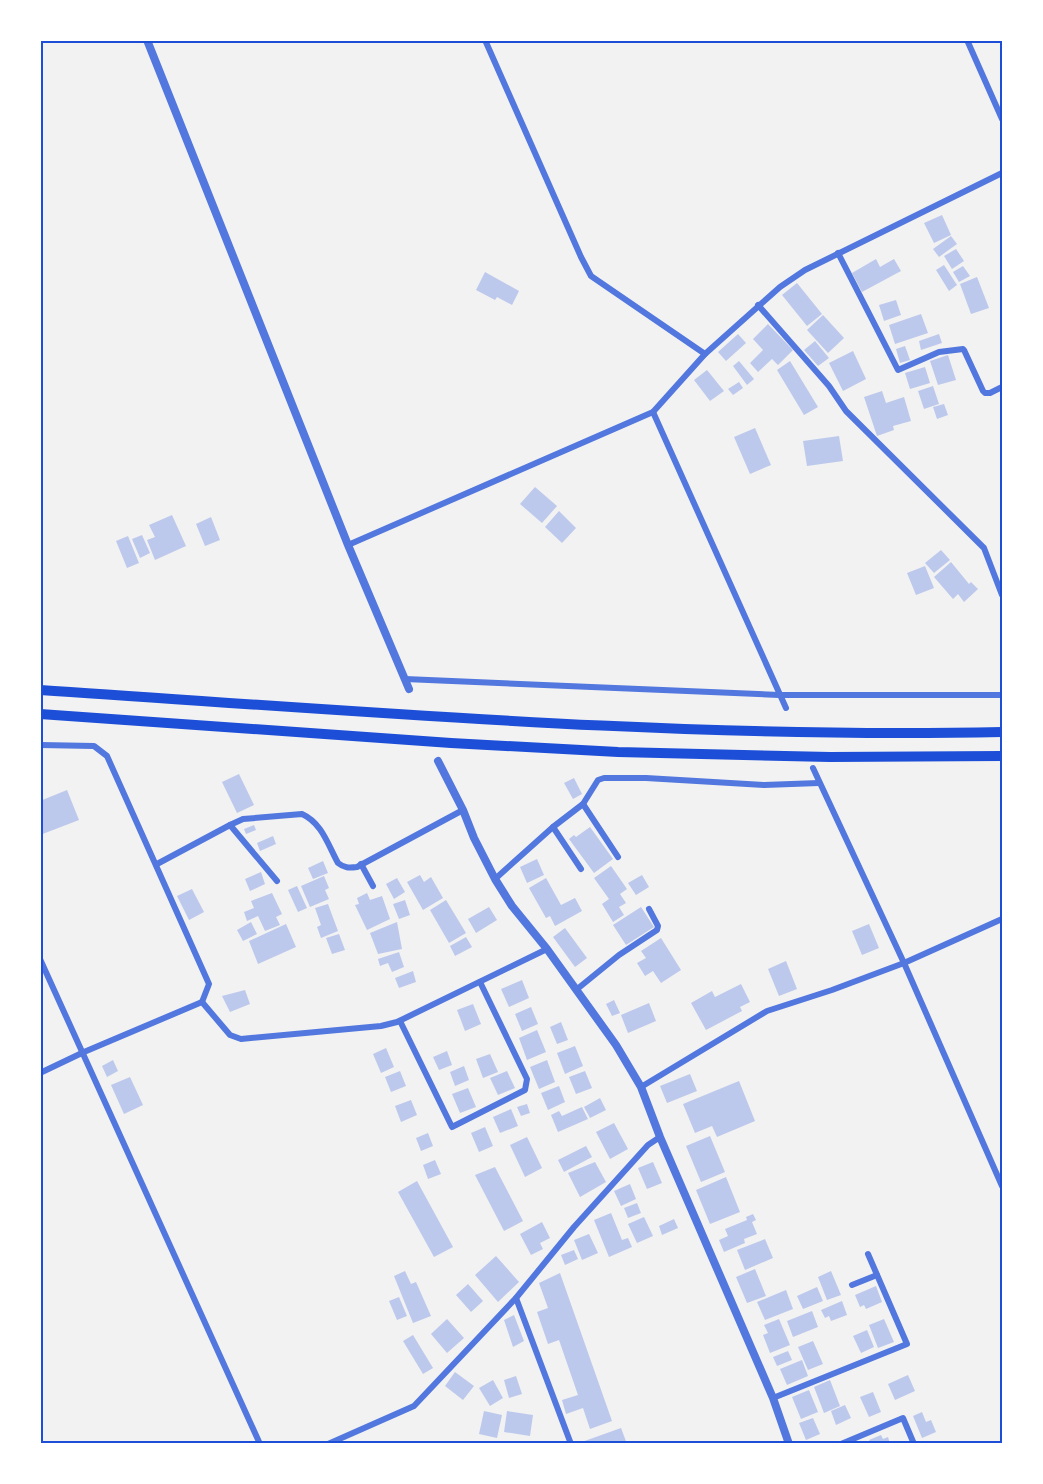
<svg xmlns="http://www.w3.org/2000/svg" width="1043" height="1484" font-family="Ubuntu,sans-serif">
<rect width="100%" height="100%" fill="#f2f2f2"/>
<g fill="#bdc9ec">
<path d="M942,215L951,235L934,243L924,223Z"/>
<path d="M951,236L957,244L939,257L933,249Z"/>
<path d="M956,249L964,261L952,269L944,256Z"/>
<path d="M876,259L880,267L894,259L901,271L862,292L852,273Z"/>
<path d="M944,265L957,285L949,291L936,270Z"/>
<path d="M963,266L970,276L959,282L953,272Z"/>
<path d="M485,272L519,291L512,305L497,297L495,300L476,290Z"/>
<path d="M977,277L989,308L971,314L960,284Z"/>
<path d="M797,283L822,314L807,326L782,295Z"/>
<path d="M896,300L901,315L884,321L879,305Z"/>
<path d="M921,314L928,333L895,344L889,325Z"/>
<path d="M823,315L844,338L828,353L807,330Z"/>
<path d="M768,324L793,350L778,365L772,359L758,372L750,363L763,350L753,339Z"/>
<path d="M738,334L746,343L726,361L718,352Z"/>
<path d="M939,334L942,343L921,350L919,341Z"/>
<path d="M815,341L829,358L818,366L804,350Z"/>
<path d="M905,346L910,360L900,363L896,349Z"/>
<path d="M853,351L866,379L843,391L829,363Z"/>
<path d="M948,355L956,380L938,385L930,361Z"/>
<path d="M739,361L754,379L747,385L733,366Z"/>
<path d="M790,361L818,407L804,415L777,370Z"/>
<path d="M925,367L930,383L910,389L905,373Z"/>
<path d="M707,370L724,391L710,401L694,380Z"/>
<path d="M739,382L743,388L733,395L728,389Z"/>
<path d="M933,386L939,404L924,409L918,391Z"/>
<path d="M882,391L886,403L904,397L911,421L893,426L894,430L877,436L864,397Z"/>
<path d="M944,404L948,415L937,419L933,407Z"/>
<path d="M755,428L771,465L750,474L734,437Z"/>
<path d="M839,436L843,461L807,466L803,441Z"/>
<path d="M535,487L557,506L542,523L520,504Z"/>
<path d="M559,511L576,528L562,543L545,527Z"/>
<path d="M172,515L186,546L155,560L147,540L155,537L149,525Z"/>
<path d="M211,517L220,540L205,546L196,524Z"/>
<path d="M142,535L150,553L140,558L132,539Z"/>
<path d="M128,536L139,563L127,568L116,541Z"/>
<path d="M941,550L950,560L934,573L925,563Z"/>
<path d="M951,562L969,584L971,582L978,589L964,602L958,594L953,599L934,577Z"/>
<path d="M925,566L934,588L916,595L907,573Z"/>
<path d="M239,774L254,805L237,813L222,782Z"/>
<path d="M574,778L582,794L573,799L564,783Z"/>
<path d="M67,790L79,820L40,835V801Z"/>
<path d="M254,825L256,830L246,834L244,829Z"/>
<path d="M590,827L613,859L594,873L569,839L574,835L576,837Z"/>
<path d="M273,836L276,844L260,851L257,843Z"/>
<path d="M537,859L544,875L527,883L520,867Z"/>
<path d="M323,861L328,873L313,879L308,868Z"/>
<path d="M611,866L627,889L620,894L626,903L619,907L624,915L613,922L602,904L609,899L594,878Z"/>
<path d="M261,872L265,884L250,891L245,879Z"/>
<path d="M420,875L424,882L431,877L443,898L423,910L407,882Z"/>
<path d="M642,875L649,887L636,895L628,883Z"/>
<path d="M324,876L329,888L325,890L329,899L310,907L301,886Z"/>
<path d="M397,878L405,892L394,899L386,884Z"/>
<path d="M546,878L561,905L575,898L582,911L555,926L550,916L546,918L529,888Z"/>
<path d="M297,886L307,908L298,912L288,890Z"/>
<path d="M192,889L204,912L189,920L177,896Z"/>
<path d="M272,893L282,914L276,917L280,925L265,931L258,916L247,921L244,912L254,908L251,901Z"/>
<path d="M367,893L370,900L382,896L390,919L367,930L355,905L359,904L357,898Z"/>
<path d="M405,900L410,915L399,919L393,904Z"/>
<path d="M446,900L466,933L449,943L430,910Z"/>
<path d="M328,904L338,931L321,938L317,927L321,925L315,908Z"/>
<path d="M489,907L497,920L476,933L468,919Z"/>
<path d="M641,907L654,927L626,945L613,925Z"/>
<path d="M251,922L257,934L243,941L237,930Z"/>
<path d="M397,922L402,949L378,954L370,933Z"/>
<path d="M286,924L296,947L258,964L249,941Z"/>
<path d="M869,924L879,948L862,955L852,931Z"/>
<path d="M565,928L587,958L575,967L553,937Z"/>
<path d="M339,934L345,950L332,954L326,938Z"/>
<path d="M466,937L472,947L455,956L450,946Z"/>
<path d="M661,938L681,970L661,983L653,971L645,976L637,963L646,958L641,951Z"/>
<path d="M399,952L404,967L392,972L388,963L380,966L378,959Z"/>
<path d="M786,961L797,989L779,996L768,969Z"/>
<path d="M413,971L416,982L399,988L395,978Z"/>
<path d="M522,980L529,998L509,1007L501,989Z"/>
<path d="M741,984L750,1002L740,1007L742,1011L706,1030L691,1003L712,991L715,997Z"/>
<path d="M245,990L250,1004L230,1012L222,996Z"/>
<path d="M614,1000L620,1013L612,1016L606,1004Z"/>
<path d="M649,1003L656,1021L628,1033L621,1015Z"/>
<path d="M473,1004L481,1024L465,1031L457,1010Z"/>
<path d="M531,1007L538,1024L522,1031L515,1014Z"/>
<path d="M561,1022L568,1040L557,1044L550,1027Z"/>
<path d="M537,1030L546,1052L527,1060L519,1038Z"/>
<path d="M575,1046L583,1066L565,1074L557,1053Z"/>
<path d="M386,1048L394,1067L381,1073L373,1054Z"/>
<path d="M447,1051L452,1065L439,1070L433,1057Z"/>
<path d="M490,1054L498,1072L483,1078L476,1059Z"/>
<path d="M113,1060L118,1071L107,1077L102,1066Z"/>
<path d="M547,1060L555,1082L539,1089L530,1067Z"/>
<path d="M464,1066L469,1080L455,1086L450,1072Z"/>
<path d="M400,1071L406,1086L391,1092L385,1077Z"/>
<path d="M507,1071L515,1088L498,1095L490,1078Z"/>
<path d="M585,1071L592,1088L576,1094L569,1077Z"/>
<path d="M690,1074L697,1091L667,1103L660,1086Z"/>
<path d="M130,1077L143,1105L124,1114L111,1085Z"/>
<path d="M739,1081L755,1121L717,1137L712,1126L695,1133L683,1104Z"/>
<path d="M559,1086L565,1102L548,1110L541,1093Z"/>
<path d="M468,1088L476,1107L460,1113L452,1094Z"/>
<path d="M600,1098L606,1110L590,1118L584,1107Z"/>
<path d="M411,1100L417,1115L401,1122L395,1106Z"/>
<path d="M527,1104L530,1113L521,1116L517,1107Z"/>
<path d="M582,1107L588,1119L558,1132L551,1115L559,1111L562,1116Z"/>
<path d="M511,1109L518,1126L500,1133L493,1117Z"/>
<path d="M614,1123L628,1149L610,1159L596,1132Z"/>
<path d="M485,1127L493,1146L479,1152L471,1133Z"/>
<path d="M428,1133L433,1146L421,1151L416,1138Z"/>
<path d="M710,1136L725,1172L701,1182L686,1146Z"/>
<path d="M527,1137L542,1168L525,1177L510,1145Z"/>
<path d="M586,1146L592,1157L564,1172L558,1160Z"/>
<path d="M435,1160L441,1174L428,1179L423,1165Z"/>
<path d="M595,1162L606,1182L580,1197L568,1173Z"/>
<path d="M653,1162L662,1183L647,1189L638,1168Z"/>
<path d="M495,1167L523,1221L504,1231L475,1175Z"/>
<path d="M726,1177L740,1212L710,1224L696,1190Z"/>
<path d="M417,1181L453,1247L434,1257L398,1192Z"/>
<path d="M630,1184L636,1199L621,1206L614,1191Z"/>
<path d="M637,1203L641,1213L628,1218L624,1208Z"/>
<path d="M611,1213L622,1240L628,1238L632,1247L609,1257L594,1220Z"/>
<path d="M753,1214L756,1220L752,1222L757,1234L744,1239L745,1243L724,1252L719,1240L728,1236L725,1229L747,1220L746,1217Z"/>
<path d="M644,1217L653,1236L637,1243L628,1224Z"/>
<path d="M674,1219L678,1228L662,1235L659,1226Z"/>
<path d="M542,1222L550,1238L540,1243L543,1249L531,1255L520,1234Z"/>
<path d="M589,1234L598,1253L582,1260L574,1240Z"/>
<path d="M765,1239L773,1258L745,1270L737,1250Z"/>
<path d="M574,1250L578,1259L565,1265L561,1255Z"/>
<path d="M496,1256L519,1282L498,1302L475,1275Z"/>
<path d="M755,1269L766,1296L747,1303L736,1277Z"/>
<path d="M405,1271L411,1284L416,1282L431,1316L413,1323L394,1276Z"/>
<path d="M831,1271L841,1295L827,1300L818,1277Z"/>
<path d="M560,1273L612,1421L590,1429L583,1408L566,1414L562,1400L578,1395L559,1340L548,1344L537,1312L548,1308L539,1283Z"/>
<path d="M468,1284L483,1301L471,1312L456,1295Z"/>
<path d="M876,1286L882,1302L866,1309L864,1305L860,1307L855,1295Z"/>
<path d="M817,1287L823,1301L803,1309L797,1296Z"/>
<path d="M786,1290L793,1309L765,1320L757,1302Z"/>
<path d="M399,1297L407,1316L397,1320L389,1301Z"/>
<path d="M842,1301L847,1315L831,1321L829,1316L825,1318L821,1310Z"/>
<path d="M812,1311L818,1327L793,1337L787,1321Z"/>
<path d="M514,1315L524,1341L513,1347L504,1320Z"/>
<path d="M447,1319L464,1338L447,1353L431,1334Z"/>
<path d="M779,1319L790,1345L770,1353L763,1335L768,1333L764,1325Z"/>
<path d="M884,1319L894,1342L878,1348L869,1325Z"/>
<path d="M867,1330L874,1347L861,1353L853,1336Z"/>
<path d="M413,1335L433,1368L423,1374L403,1341Z"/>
<path d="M813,1341L823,1364L808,1370L798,1347Z"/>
<path d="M788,1351L792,1360L777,1366L773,1357Z"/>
<path d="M802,1360L808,1376L787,1385L780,1369Z"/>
<path d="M455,1372L474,1386L463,1400L445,1386Z"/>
<path d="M908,1375L915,1391L895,1400L888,1384Z"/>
<path d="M516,1376L522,1394L509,1398L504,1380Z"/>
<path d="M493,1380L503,1398L490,1406L479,1388Z"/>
<path d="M830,1380L840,1406L824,1413L814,1387Z"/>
<path d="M809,1390L818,1412L801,1419L792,1397Z"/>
<path d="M873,1392L881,1412L869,1417L860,1397Z"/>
<path d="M845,1405L851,1418L836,1425L831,1411Z"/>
<path d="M484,1411L502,1415L497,1438L479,1434Z"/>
<path d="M507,1411L533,1415L530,1436L504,1432Z"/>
<path d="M922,1412L926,1422L931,1420L936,1432L922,1438L913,1416Z"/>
<path d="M813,1418L820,1434L806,1440L799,1423Z"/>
<path d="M621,1428L627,1444H579V1443Z"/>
<path d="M881,1435L883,1439L888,1437L890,1444H871L869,1440Z"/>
</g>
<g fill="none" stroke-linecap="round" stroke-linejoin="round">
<g stroke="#5277de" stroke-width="6">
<path d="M485,40L581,257L591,276L705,354"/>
<path d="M967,40L1002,119"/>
<path d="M838,253L898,370L939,352L963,349L964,350L983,391L985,393H990L1002,387"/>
<path d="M758,305L829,386L846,411L984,548L1002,595"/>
<path d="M653,412L786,708"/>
<path d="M348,545L653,412L705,354L780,287L805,270L1002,173"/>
<path d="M405,679L779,695H1002"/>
<path d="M40,745L94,746L107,756L209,984L202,1002"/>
<path d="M813,768L904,963L1002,1186"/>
<path d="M583,804L618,857"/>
<path d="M230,825L277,881"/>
<path d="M553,827L581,869"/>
<path d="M157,864L230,825L243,819L302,814C322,823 328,845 338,863C344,868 349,868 357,867L463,810"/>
<path d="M361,864L373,886"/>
<path d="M495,879L553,827L583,804L598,780L604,778H646L764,785L819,783"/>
<path d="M40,959L260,1444"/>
<path d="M576,990L619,955L657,930L658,926L649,909"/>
<path d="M400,1021L452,1127L525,1090L527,1079L480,982"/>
<path d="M40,1073L84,1052L202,1002L230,1035L241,1039L381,1026L397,1022L547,949"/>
<path d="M641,1087L767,1011L832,990L904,963L1002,919"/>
<path d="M852,1285L877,1275"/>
<path d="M516,1298L571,1444"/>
<path d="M773,1398L907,1344L868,1254"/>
<path d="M328,1444L414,1406L516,1298L574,1227L648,1145L660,1137"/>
<path d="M841,1444L903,1418L914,1444"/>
</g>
<g stroke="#5277de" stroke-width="8">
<path d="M147,40L348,545L409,689"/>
<path d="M438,761L463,810L474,838L495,879L512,906L547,949L616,1045L641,1087L660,1137L773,1398L789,1444"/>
</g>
<g stroke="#1d4ed8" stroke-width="10">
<path d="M40,690C361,711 681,739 1002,732"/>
<path d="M40,714L451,743L618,752L830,757L1002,756"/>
</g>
</g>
<rect width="1043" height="1484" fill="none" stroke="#ffffff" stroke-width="84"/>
<rect x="42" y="42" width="959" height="1400" fill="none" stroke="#1d4ed8" stroke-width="2"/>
</svg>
